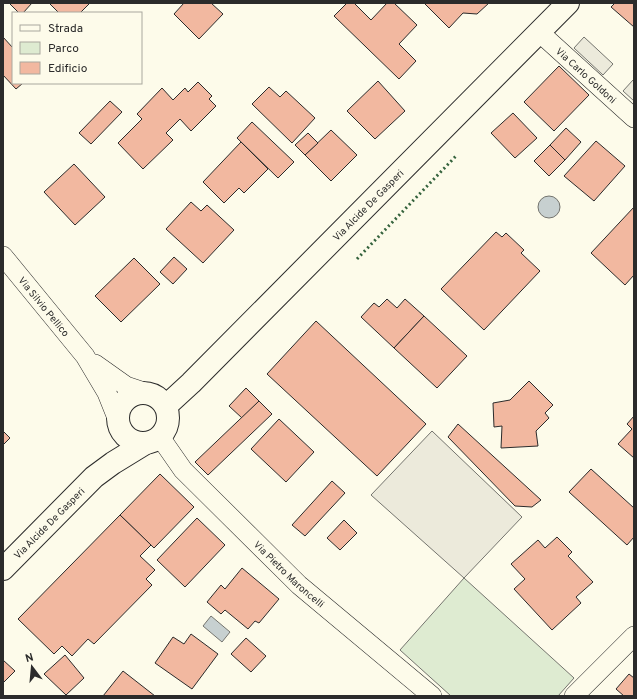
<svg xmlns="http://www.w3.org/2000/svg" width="637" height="699" font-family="Overpass,sans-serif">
<rect width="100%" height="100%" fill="#fdfbea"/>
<path fill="#deebd1" stroke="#74746e" d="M464,578L574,678L558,696H451L400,650Z"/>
<g fill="#eceadb" stroke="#74746e">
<path d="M584,37L613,64L603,75L574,48Z"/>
<path d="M633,80L634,82V101L623,91Z"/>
<path d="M432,431L522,517L464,578L371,495Z"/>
</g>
<g fill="#c7d0d0" stroke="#74746e">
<circle cx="549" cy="207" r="11"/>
<path d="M211,616L230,632L222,642L203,626Z"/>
</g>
<g fill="#f2b8a0" stroke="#2b2b2b">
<path d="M9,3H32L23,13H19Z"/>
<path d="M49,3H90L80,13H59Z"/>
<path d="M184,3H211L223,14L199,39L174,14Z"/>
<path d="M347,3H354L371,20L387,3H394L417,25L399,44L416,61L399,79L334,16Z"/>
<path d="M424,3H489L477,14L463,13L449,28Z"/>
<path d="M615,3H634V27L611,7Z"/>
<path d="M3,37L13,48V83H23L16,89L3,75Z"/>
<path d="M559,66L589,95L554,131L524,102Z"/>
<path d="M378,81L405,111L375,139L347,111Z"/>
<path d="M198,82L212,96L209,99L216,106L191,131L180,119L166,133L173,140L143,169L118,143L142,119L137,114L162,88L173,100L185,88L188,92Z"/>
<path d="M269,87L280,97L286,91L315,118L292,143L252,104Z"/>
<path d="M110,101L122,112L91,144L79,133Z"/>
<path d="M513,113L537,138L515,158L491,133Z"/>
<path d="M252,122L294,162L278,178L237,138Z"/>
<path d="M566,128L581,142L565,160L550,145Z"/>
<path d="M331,130L357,155L331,181L305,155Z"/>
<path d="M308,133L318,143L305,155L295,145Z"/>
<path d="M596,141L625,166L594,201L564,176Z"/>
<path d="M241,142L268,169L244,193L239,188L224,203L203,182Z"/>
<path d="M550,145L565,160L549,176L534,161Z"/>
<path d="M74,164L105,197L75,225L44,192Z"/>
<path d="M191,202L201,211L207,205L234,230L203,263L166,229Z"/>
<path d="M634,207V275L625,285L591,253Z"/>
<path d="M496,232L502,237L506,233L524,250L521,253L540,271L484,330L441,289Z"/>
<path d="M174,257L187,269L173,284L160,272Z"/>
<path d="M134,258L160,284L121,322L95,296Z"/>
<path d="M387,299L397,308L405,299L424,316L394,348L361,317L374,303L379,307Z"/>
<path d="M424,316L467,356L437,388L394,348Z"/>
<path d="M316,321L426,424L377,476L267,374Z"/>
<path d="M529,381L553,405L545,413L549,418L536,431L538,446L501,448L502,426L494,427L493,403L510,400Z"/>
<path d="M246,388L259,401L242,418L229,406Z"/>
<path d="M259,401L272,414L208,475L195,462Z"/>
<path d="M634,416V458L618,444L632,429L627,424Z"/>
<path d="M279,419L314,452L286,482L251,449Z"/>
<path d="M458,424L541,500L532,507L515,506L448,437Z"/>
<path d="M3,431L10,438L3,445Z"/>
<path d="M591,469L634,508V537L627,545L569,492Z"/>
<path d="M160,474L194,507L154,548L120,515Z"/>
<path d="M332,481L345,493L305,536L292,525Z"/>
<path d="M120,515L151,545L140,556L155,570L146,579L152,585L94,644L88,639L72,656L62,646L54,654L18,619Z"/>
<path d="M197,518L225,545L185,587L157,560Z"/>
<path d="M344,520L357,533L340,550L327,538Z"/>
<path d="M557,537L572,552L568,556L593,582L576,597L581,603L552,630L514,589L525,579L511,564L538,540L545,548Z"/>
<path d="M242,568L279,599L259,623L255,621L248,629L225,610L221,614L207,602L221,585L225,589Z"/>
<path d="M191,634L218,654L192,689L155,663L173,637L184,644Z"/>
<path d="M246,638L266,656L251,672L231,654Z"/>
<path d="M65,655L84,678L66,695L44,674Z"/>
<path d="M3,660L15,671L3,683Z"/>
<path d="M123,671L155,696H103Z"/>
<path d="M629,674L634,678V696H624L616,689Z"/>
</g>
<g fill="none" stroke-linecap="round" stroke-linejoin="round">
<g stroke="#2b2b2b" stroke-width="20">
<g id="minor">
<path id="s1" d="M539,32L634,118"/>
<path id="s2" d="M3,256L85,356L107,393L117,418"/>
<path d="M95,364L126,386L144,392"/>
<path id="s3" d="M160,437L183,470L299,585L432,696"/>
<path d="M574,696L634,636"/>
</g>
</g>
<g stroke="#2b2b2b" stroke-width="24">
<g id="secondary">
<circle cx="143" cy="418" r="25"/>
<path id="s4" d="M166,406L191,383L568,3"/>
<path id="s5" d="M3,569L94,477L113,463L144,444"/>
</g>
</g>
<use href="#minor" stroke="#fdfbea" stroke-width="19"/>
<use href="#secondary" stroke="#fdfbea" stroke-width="22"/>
<path stroke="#34623c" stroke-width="3" stroke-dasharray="2 3" stroke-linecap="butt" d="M357,259L456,156"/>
</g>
<g text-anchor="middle" stroke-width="3" stroke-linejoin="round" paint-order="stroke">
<g font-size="10" fill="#2b2b2b" stroke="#fdfbea">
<text dy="4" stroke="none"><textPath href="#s1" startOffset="64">Via Carlo Goldoni</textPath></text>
<text dy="4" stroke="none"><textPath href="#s4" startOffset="285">Via Alcide De Gasperi</textPath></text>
<text dy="4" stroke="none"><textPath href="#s2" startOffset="65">Via Silvio Pellico</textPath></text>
<text dy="4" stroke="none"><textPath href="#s5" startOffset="65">Via Alcide De Gasperi</textPath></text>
<text dy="4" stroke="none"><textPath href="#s3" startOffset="189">Via Pietro Maroncelli</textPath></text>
</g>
</g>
<rect width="637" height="699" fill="none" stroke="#2b2b2b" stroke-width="8"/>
<rect x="12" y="12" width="130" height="72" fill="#fdfbea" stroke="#a9a89e"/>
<rect x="20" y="25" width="20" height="6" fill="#fdfbea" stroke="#a9a89e"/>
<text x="48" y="32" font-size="12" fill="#2b2b2b">Strada</text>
<rect x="20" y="42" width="20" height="12" fill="#deebd1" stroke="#a9a89e"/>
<text x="48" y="52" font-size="12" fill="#2b2b2b">Parco</text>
<rect x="20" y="62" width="20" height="12" fill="#f2b8a0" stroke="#a9a89e"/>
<text x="48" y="72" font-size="12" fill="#2b2b2b">Edificio</text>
<g transform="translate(32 667) rotate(344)" stroke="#fdfbea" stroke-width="3" paint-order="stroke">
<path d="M0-3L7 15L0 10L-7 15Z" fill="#2b2b2b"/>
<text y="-6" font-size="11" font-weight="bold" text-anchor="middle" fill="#2b2b2b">N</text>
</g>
</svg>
